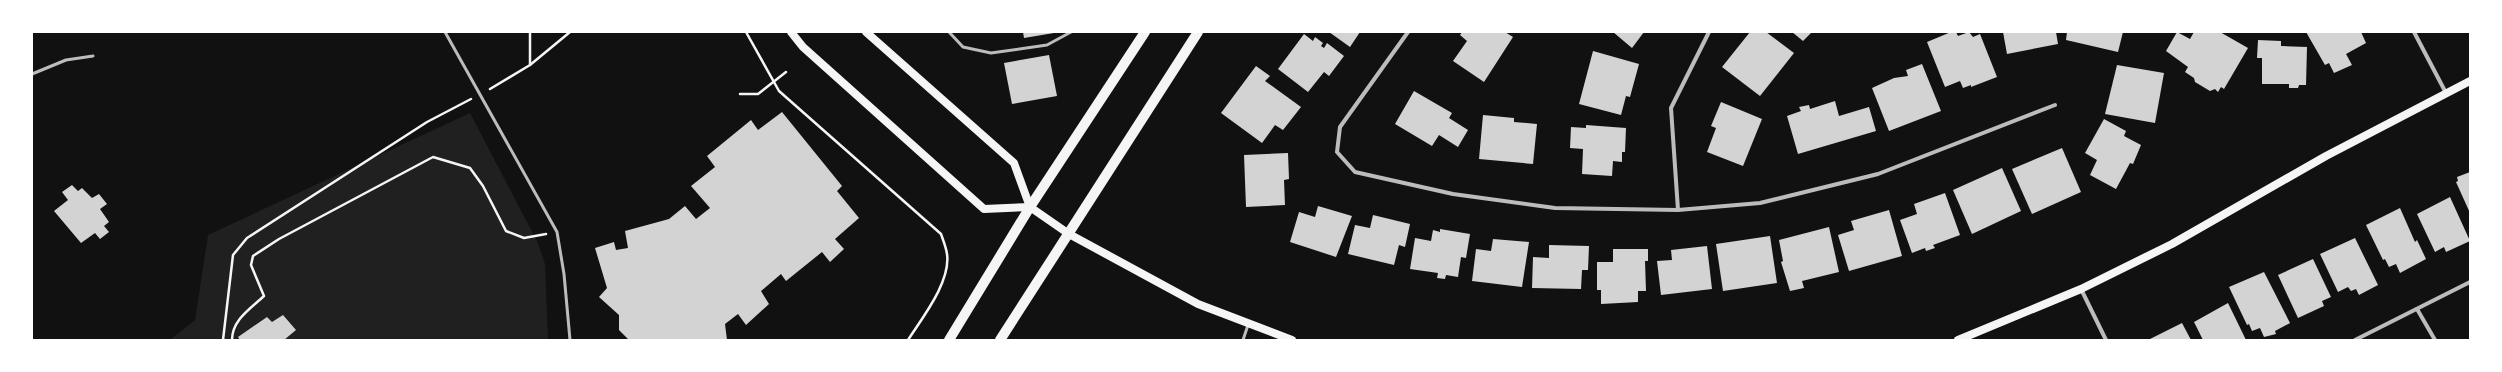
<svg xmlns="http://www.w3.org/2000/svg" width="2502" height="372" font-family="'DejaVu Sans',sans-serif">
<rect width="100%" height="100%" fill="#111"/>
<path fill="#202020" d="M470,113L538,243L545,264L548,340H170L195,320L208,235Z"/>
<g fill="#d3d3d3">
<path d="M1023,32H1054V33L1024,38Z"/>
<path d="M1329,32H1360L1350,47Z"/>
<path d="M1462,32H1505L1513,37L1484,82L1453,61L1467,41L1460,35Z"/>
<path d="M1613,32H1644L1632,48Z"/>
<path d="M1750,32H1766L1794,53L1760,96L1722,67Z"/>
<path d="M1792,32H1812L1803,41Z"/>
<path d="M1951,32H1956L1958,36L1969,32L1973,37L1980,34L1997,77L1971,87V85L1963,88L1960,81L1945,87L1927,42Z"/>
<path d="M2003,32H2056L2058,44L2007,54Z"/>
<path d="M2067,32H2123L2118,52L2066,40Z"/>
<path d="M2177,32L2190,39L2194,32H2220L2248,48L2224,89L2221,87L2218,92L2215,89L2210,91L2195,82L2194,78L2185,72L2188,67L2166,51Z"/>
<path d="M2306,32H2361L2366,43L2346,54L2352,65L2334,73L2329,63L2325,65Z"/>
<path d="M1304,34L1313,41L1315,37L1323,43L1321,46L1324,48L1327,43L1344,56L1329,76L1324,72L1308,92L1278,69Z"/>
<path d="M2258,40L2281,41V46L2307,47L2306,85H2299L2298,88H2289V84H2262V58H2257Z"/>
<path d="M1593,51L1639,64L1630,97L1626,96L1621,115L1579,104Z"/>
<path d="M1049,55L1057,96L1012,104L1004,63Z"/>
<path d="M1922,64L1941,111L1889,131L1872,88L1894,78L1908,76L1906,70Z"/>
<path d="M2117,65L2164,73L2155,123L2105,114Z"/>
<path d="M1256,66L1270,76L1265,81L1301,107L1283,130L1275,125L1262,143L1221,113Z"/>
<path d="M1414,91L1452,113L1449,118L1468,130L1458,147L1439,135L1432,146L1395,124Z"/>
<path d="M1835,101L1839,116L1869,107L1876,131L1798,154L1787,116L1801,111L1799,107L1809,105L1810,109Z"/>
<path d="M1721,102L1762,119L1743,166L1707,152L1716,128L1711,126Z"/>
<path d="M782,112L842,186L837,191L859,218L835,239L844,249L830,262L822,252L786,281L781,274L761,291L769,304L746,325L738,314L725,324L727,340H629L619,330V315L599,297L607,288L595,248L614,242L616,250L628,248L625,231L669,219L685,206L696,219L710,208L691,186L715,167L707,156L751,120L758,130Z"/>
<path d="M1483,115L1514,118V122L1537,124L1533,164L1479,159Z"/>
<path d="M2104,119L2126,131L2124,136L2141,145L2133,164L2130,163L2116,189L2090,175L2097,160L2085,153Z"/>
<path d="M1586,125L1626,128L1625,152H1622V162L1613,161L1612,176L1582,174L1583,149L1570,148L1571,127L1586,128Z"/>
<path d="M2062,148L2081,192L2032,214L2012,169Z"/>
<path d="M1288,153L1289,179L1284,180L1285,205L1246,207L1244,155Z"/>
<path d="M2002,168L2021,211L1972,234L1953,190Z"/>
<path d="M2470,172V213L2456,182L2458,181L2457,177Z"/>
<path d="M72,185L78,191L82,188L92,198L99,194L107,204L100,209L109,222L104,226L109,232L100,239L95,233L81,243L54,211L68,200L62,192Z"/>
<path d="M1945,193L1960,235L1933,245L1935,248L1926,251L1925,248L1912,253L1900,220L1917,214L1914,204Z"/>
<path d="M2450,197L2470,241L2446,252L2444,247L2435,252L2417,214Z"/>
<path d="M1318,206L1352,216L1336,257L1290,242L1299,212L1315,217Z"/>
<path d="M2400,208L2415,242L2417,240L2426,259L2400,273L2396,264L2389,267L2385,259L2383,260L2366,225Z"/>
<path d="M1889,210L1902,256L1849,271L1838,235L1854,230L1851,221Z"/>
<path d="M1373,215L1410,224L1405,247L1399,245L1394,265L1348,254L1355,225L1370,228Z"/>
<path d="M1829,227L1839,272L1802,281L1804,288L1790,291L1781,262L1783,261L1779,240Z"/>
<path d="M1440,229L1470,234L1466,258L1461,257L1458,277L1446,275L1445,279L1437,278L1438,273L1410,269L1415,238L1431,241L1433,230L1440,232Z"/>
<path d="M1770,236L1777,283L1723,291L1716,244Z"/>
<path d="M2355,238L2378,285L2359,295L2356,289L2351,291L2348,287L2338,292L2320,254Z"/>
<path d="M1493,239L1529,242L1522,287L1472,281L1476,249L1491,251Z"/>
<path d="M1549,245L1589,246L1588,270H1582L1581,289L1532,288L1533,257L1549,258Z"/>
<path d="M1707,246L1712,289L1661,295L1657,261L1672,260L1671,250Z"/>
<path d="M1613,249H1648V261H1645L1646,291H1638V302L1601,304V290H1597V262H1613Z"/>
<path d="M2313,259L2331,297L2322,301L2324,306L2298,318L2278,275Z"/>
<path d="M2264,272L2290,323L2275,331L2276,334L2264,337L2260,328L2252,331L2249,324L2247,325L2229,287Z"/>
<path d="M2228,303L2246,340H2203L2194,322Z"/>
<path d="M283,315L296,330L284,340H240L238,337L267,317L272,322Z"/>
<path d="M2182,323L2191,340H2148Z"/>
</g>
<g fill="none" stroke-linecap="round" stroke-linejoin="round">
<g stroke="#f5f5f5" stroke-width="2.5">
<path d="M746,32L779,91L941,234C943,240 946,247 947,254C951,282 922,318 908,340"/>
<path d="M530,65L570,32"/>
<path d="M490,89L530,65V32"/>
<path d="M740,94H758L786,72"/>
<path d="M223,340L233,255L247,238L427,122L471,99"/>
<path d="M232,340C232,320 250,309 264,296L251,265L253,256L279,239L433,157L470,168L483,186L506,231L524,238L546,234"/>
</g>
<g stroke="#bcbcbc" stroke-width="3">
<path d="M445,32L557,232L564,274L570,340"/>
<path d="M949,32L963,47L991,53L1047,45L1071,32"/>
<path d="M32,74L66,60L93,56"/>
<path d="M1243,340L1248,325"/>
</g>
<g stroke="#bcbcbc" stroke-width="4">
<path d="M1408,32L1340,127L1337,152L1355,172L1453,194L1555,208L1678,210L1760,203L1878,174L2055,105"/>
<path d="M2414,32L2446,93"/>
<path d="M1678,210L1671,108L1709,32"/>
<path d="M2081,289L2106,340"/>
<path d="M2417,309L2435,340"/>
<path d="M2355,340L2470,282"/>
</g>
<g stroke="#f5f5f5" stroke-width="8">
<path d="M791,32L803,47L984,209L1030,207"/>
<path d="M866,32L1014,163L1030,207L1069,234L1198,304L1292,340"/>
<path d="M1958,340L2081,289L2172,244L2326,156L2470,81"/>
</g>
<g stroke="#f5f5f5" stroke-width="10">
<path d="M949,340L1030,207L1145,32"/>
<path d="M1000,340L1198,32"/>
</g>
</g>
<rect width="2502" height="372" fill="none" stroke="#ffffff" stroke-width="66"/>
</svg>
